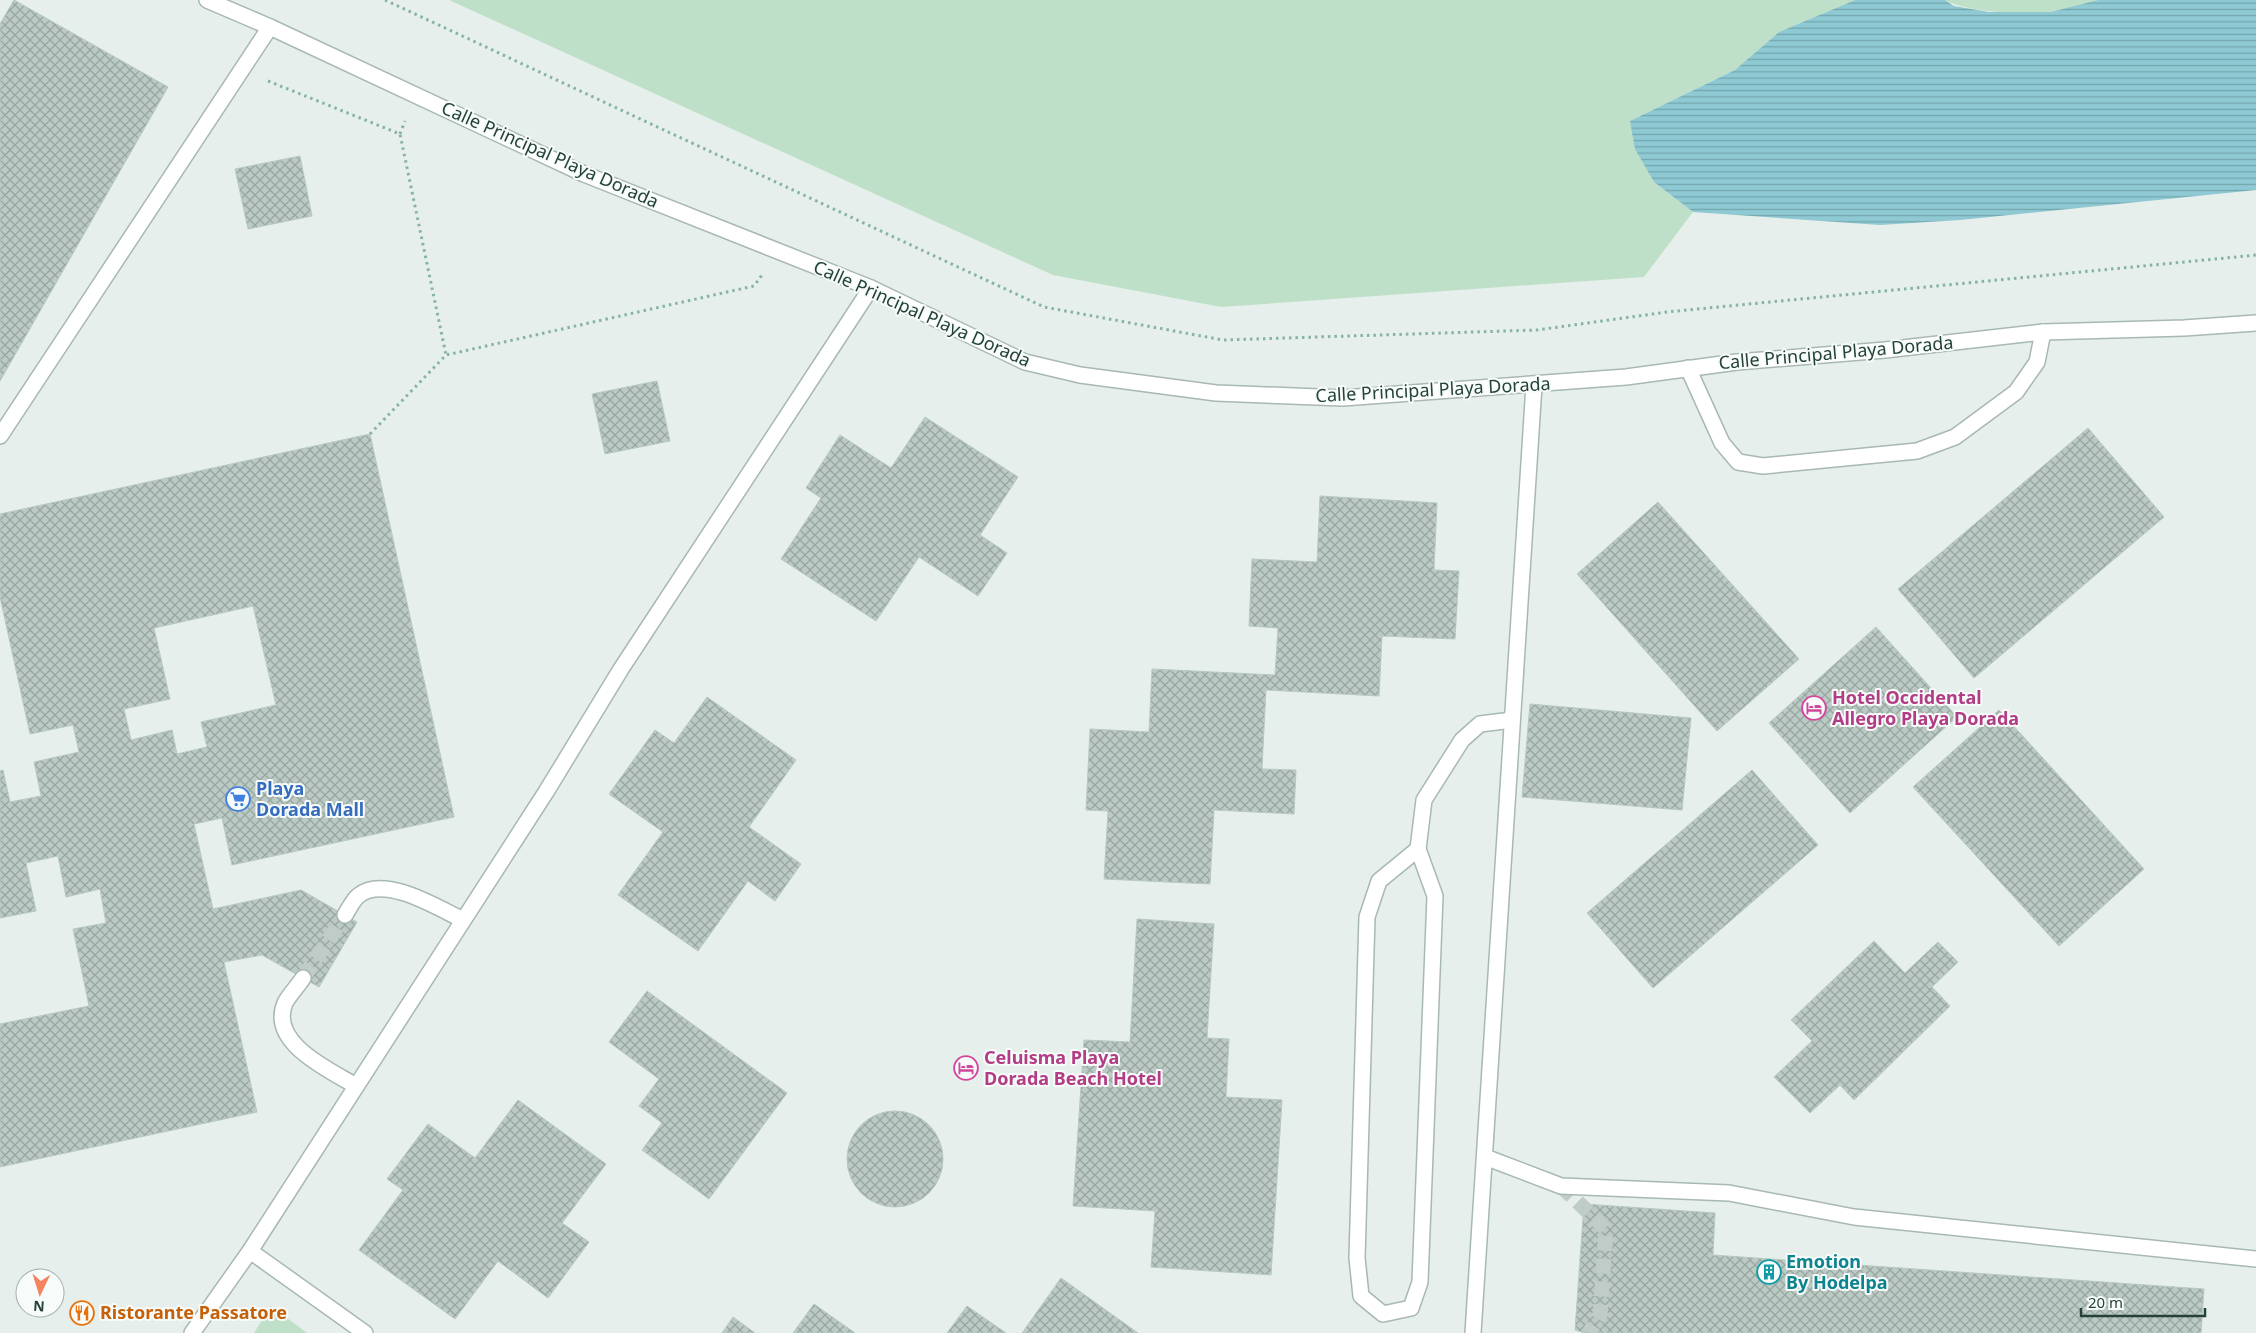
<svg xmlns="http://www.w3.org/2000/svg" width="2256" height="1333" font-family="'Noto Sans',sans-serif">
<defs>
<pattern id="water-rules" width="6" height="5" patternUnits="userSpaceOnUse" patternTransform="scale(1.25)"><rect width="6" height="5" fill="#8ec9d4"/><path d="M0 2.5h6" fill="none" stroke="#74a5ad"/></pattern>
<pattern id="building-cross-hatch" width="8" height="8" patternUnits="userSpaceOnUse" patternTransform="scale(1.25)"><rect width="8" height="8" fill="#bbcac4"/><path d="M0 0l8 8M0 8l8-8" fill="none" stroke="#98a6a0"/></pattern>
</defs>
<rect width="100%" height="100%" fill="#e6efeb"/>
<g fill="#bfe0c8">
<path d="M449,0H1855L1779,32L1735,70L1630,121L1654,182L1693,212L1644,277L1221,307L1053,275Z"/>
<path d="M1945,0H2098C2083,4 2068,9 2053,12C2031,16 1964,12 1945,0Z"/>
<path d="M271,1306L307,1333H254Z"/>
</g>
<path fill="url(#water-rules)" d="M1855,0H1945L1954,6L1989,12H2051L2098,0H2256V190L1960,220L1880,225L1693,212L1654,182L1635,149L1630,121L1735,70L1779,32Z"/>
<g fill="url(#building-cross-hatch)" stroke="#b8c9c2" fill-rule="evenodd">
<path d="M14,0L168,87L0,381V24Z"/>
<path d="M300,156L312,216L248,229L235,169Z"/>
<path d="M657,381L670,441L605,454L592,394Z"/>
<path d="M925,417L1018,477L980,535L1007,553L978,596L919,557L876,621L781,559L821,498L806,488L840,435L891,468Z"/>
<path d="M2088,428L2164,517L1974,678L1898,589Z"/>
<path d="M370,434L454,817L232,865L222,818L194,824L213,909L301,890L357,922L319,987L262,955L224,962L257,1112L0,1167V1024L89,1006L73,929L106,923L100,889L66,897L58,856L26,863L36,911L0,918V771L3,770L10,802L41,796L34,762L79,752L73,725L30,734L0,597V514ZM253,606L276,705L201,722L207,747L177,754L172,730L131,740L124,709L170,699L154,628Z"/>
<path d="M1320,496L1437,503L1434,570L1459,571L1455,639L1382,636L1379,696L1266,690L1262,769L1296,770L1294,814L1214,810L1210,884L1104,879L1108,811L1086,810L1090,729L1149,732L1152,669L1275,675L1278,628L1249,626L1252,559L1317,562Z"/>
<path d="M1658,502L1799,659L1717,731L1577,574Z"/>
<path d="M1876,627L1957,717L1850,813L1769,723Z"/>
<path d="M707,697L796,760L749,827L801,864L775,901L748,881L698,951L618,895L663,832L609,794L655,730L674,743Z"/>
<path d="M1530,704L1691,718L1682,810L1522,797Z"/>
<path d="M1999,710L2144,869L2059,946L1913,787Z"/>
<path d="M1752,770L1818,845L1653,988L1587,913Z"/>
<path d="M1137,919L1214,924L1207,1038L1229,1039L1226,1097L1282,1100L1271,1275L1151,1267L1155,1211L1073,1206L1084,1040L1130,1042Z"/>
<path d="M1874,941L1905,973L1938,942L1958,962L1932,987L1950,1006L1854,1100L1840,1085L1810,1113L1774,1077L1812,1041L1791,1020Z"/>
<path d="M647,991L787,1093L709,1199L642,1150L662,1123L639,1106L659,1079L609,1042Z"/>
<path d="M518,1100L606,1164L562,1223L589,1242L548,1298L498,1261L455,1319L359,1250L403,1190L387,1179L428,1124L475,1158Z"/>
<circle cx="895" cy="1159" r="48"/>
<path d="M1584,1204L1715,1213L1713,1255L2204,1289L2201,1333H1585L1575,1330Z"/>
<path d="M1061,1278L1138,1333H1022Z"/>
<path d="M814,1304L855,1333H793Z"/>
<path d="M967,1306L1006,1333H947Z"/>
<path d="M733,1317L755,1333H722Z"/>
</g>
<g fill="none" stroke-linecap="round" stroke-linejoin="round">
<g stroke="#bfccc8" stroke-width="15" stroke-dasharray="15 8" stroke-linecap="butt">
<path d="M303,978L345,915"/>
<path d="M1561,1186L1606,1229L1600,1315L1589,1333"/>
</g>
<g stroke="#a8b8b2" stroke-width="18">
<g id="minor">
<path d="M207,0L270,27L584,174L871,288L1025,362L1080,375L1216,393L1343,398L1626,377L1737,362L1885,350L2043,332L2184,328L2256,323"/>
<path d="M1688,368L1722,443L1738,462L1763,466L1917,451L1955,437L2016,392L2037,362L2043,332"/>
<path d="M0,436L270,27"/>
<path d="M1418,849L1379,881L1367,917L1357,1258L1361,1296L1383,1314L1411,1308L1420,1282L1435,896L1418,849L1424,800L1462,740L1480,724L1512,720"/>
<path d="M345,915C349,909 353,900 358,896C384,874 438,908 463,920"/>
<path d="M303,978C298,986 289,995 285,1003C268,1043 330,1070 356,1086"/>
<path d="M1485,1157L1561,1186L1729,1193L1854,1217L2256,1259"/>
<path d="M250,1251L365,1333"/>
<path d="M192,1333L250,1251L546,792L621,669L871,288"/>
<path d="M1473,1333L1534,385"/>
</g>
</g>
<g stroke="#86b3a5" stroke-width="3" stroke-dasharray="2.5 4" stroke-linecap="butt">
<path d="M385,0L1044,307L1223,340L1537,330L1667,312L2256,255"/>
<path d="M268,81L400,134L446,355"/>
<path d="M400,134L405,121"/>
<path d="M370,434L446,355L754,286L762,275"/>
</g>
<use href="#minor" stroke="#fff" stroke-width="15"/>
</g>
<defs>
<g id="hotel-ring" transform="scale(1.25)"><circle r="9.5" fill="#f7fbf9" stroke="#d1479c" stroke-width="1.5"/><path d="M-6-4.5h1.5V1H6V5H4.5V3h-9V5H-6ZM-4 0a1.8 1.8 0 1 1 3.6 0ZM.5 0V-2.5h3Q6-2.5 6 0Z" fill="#d1479c"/></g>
<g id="supermarket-ring" transform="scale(1.25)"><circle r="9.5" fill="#f7fbf9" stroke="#3f7fe0" stroke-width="1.5"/><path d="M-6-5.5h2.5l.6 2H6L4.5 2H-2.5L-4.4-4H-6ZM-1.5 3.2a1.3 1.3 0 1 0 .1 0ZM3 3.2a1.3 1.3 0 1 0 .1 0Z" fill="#3f7fe0"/></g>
<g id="building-ring" transform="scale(1.25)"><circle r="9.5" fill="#f7fbf9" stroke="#0f9aa8" stroke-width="1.5"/><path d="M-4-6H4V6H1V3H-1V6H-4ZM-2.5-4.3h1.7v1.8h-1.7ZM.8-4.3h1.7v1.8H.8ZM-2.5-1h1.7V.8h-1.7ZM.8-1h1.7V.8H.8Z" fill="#0f9aa8"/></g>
<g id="restaurant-ring" transform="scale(1.25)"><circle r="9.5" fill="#f7fbf9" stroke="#e8710a" stroke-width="1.5"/><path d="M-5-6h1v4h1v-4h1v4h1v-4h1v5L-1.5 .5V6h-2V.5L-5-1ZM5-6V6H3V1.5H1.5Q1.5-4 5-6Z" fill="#e8710a"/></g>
</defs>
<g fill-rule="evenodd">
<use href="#hotel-ring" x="1814" y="708"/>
<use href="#supermarket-ring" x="238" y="799"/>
<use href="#hotel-ring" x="966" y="1068"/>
<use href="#building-ring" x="1769" y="1272"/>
<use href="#restaurant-ring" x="82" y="1313"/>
</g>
<g text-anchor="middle" stroke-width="4" stroke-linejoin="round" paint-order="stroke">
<g font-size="18" fill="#24423a" stroke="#f7fbf9">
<text transform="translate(550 155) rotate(24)" y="6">Calle Principal Playa Dorada</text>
<text transform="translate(922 314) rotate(24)" y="6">Calle Principal Playa Dorada</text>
<text transform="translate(1836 353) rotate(-5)" y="6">Calle Principal Playa Dorada</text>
<text transform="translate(1433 390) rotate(-3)" y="6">Calle Principal Playa Dorada</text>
</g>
<g font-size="18" font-weight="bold" fill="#b23c85" stroke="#f7fbf9" text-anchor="start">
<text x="1832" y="704">Hotel Occidental<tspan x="1832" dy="21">Allegro Playa Dorada</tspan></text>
<text x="984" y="1064">Celuisma Playa<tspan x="984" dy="21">Dorada Beach Hotel</tspan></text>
</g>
<g font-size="18" font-weight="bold" fill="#366cbe" stroke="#f7fbf9" text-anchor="start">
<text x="256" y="795">Playa<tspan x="256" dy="21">Dorada Mall</tspan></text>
</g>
<g font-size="18" font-weight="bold" fill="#0d838f" stroke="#f7fbf9" text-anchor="start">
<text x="1786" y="1268">Emotion<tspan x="1786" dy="21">By Hodelpa</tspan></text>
</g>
<g font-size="18" font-weight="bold" fill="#c56008" stroke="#f7fbf9" text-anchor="start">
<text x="100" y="1319">Ristorante Passatore</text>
</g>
</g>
<g transform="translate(40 1293) rotate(184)"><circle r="24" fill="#f7fbf9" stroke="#a3b1ad"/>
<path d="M0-4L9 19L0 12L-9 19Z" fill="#f4845f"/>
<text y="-8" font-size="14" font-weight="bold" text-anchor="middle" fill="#24423a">N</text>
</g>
<path d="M2081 1308v8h124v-8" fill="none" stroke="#24423a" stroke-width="2.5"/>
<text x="2088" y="1308" font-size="15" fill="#24423a" stroke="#f7fbf9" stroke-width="4" paint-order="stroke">20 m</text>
</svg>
